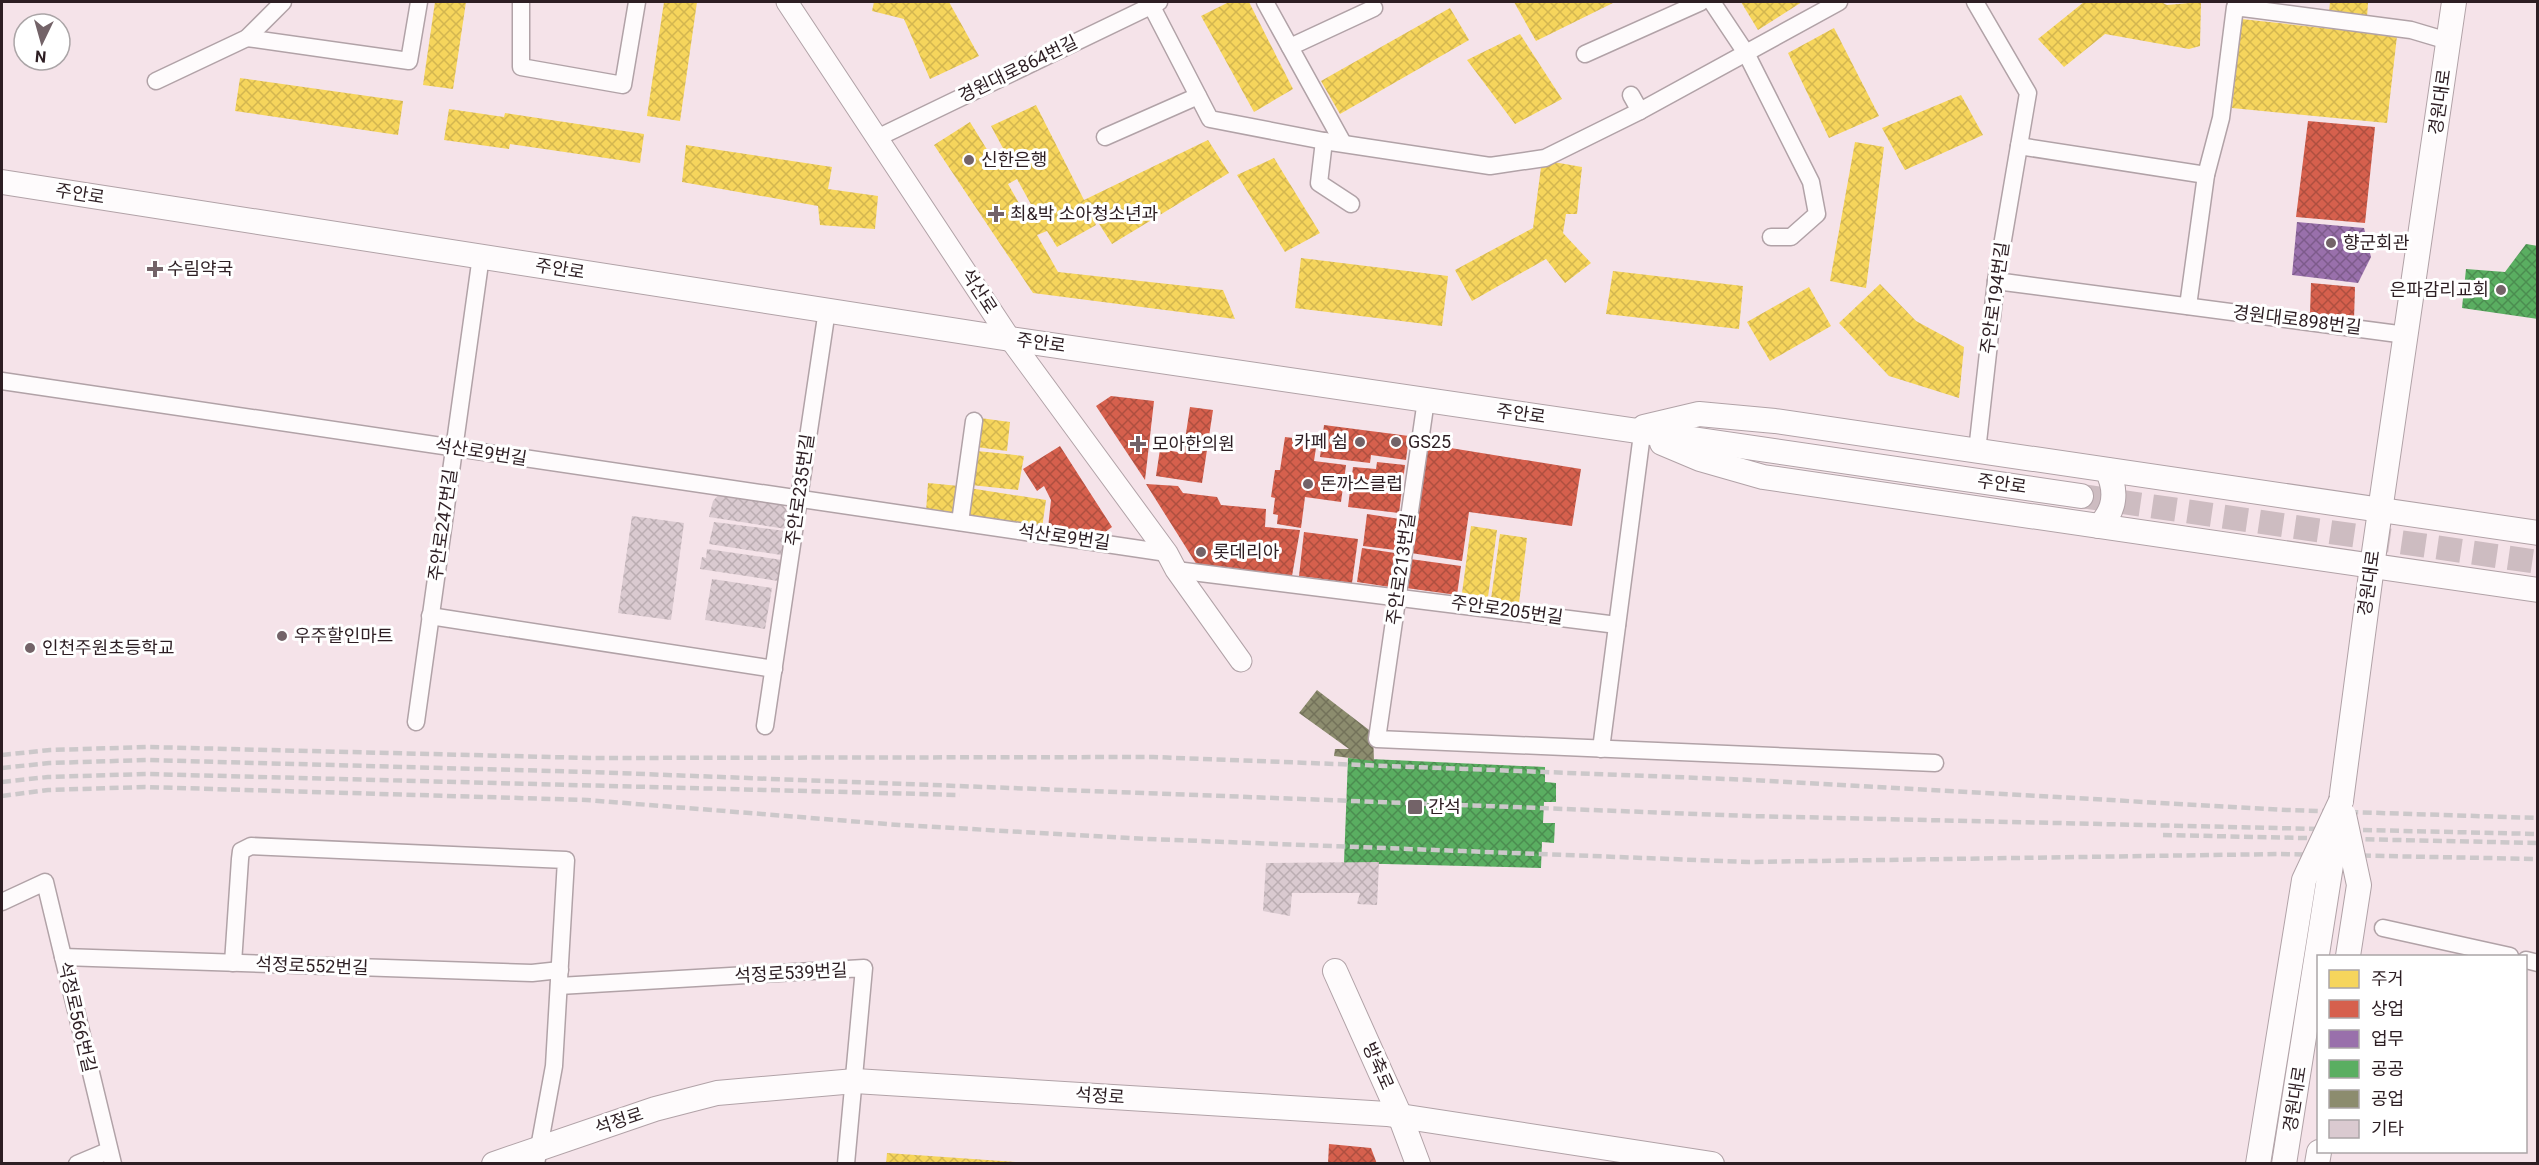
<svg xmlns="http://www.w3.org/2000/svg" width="2539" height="1165" font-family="Roboto,'Noto Sans KR',sans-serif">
<defs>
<pattern id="homes-cross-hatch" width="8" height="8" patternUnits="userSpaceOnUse" patternTransform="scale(1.5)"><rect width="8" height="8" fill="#f6d55c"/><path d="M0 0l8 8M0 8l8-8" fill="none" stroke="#d3b650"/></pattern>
<pattern id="shops-cross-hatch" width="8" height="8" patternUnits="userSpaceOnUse" patternTransform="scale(1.5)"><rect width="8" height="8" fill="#d6604d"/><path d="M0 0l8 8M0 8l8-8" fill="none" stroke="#ae4f40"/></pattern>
<pattern id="offices-cross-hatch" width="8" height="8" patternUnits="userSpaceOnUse" patternTransform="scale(1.5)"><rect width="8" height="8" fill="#9970ab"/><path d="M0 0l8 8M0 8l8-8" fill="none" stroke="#7d5b8b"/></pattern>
<pattern id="public-cross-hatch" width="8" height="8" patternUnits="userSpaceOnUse" patternTransform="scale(1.5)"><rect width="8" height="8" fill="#5aae61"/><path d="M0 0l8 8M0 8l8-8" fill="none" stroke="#4b8d50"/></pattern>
<pattern id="industry-cross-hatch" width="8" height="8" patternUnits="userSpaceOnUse" patternTransform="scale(1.5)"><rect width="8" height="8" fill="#8c8c6e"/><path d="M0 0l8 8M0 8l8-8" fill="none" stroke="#73725a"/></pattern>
<pattern id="building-cross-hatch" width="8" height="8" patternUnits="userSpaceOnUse" patternTransform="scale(1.5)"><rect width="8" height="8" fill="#dacad0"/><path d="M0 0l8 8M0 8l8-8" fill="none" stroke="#bbadb2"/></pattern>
</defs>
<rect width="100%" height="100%" fill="#f5e3e9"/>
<g fill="url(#homes-cross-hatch)" fill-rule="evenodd">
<path d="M435,2H466L453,89L423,85Z"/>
<path d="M664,2H697L680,121L647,116Z"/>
<path d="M874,2H949L979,56L930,79L904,19L872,11Z"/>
<path d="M1229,2H1249L1293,89L1254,112L1201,16Z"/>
<path d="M1514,2H1615L1536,41Z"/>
<path d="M1741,2H1802L1758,30Z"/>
<path d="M2084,2H2161L2167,5L2201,2L2200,46L2189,49L2105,34L2064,67L2038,39Z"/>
<path d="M2330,2H2368L2367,18L2329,12Z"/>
<path d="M1450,8L1469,40L1340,114L1321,81Z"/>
<path d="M2241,19L2397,36L2387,123L2232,108Z"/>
<path d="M1834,28L1879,116L1829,138L1788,53Z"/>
<path d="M1520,34L1562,99L1515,124L1467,60Z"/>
<path d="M240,78L403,101L398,135L235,111Z"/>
<path d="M1961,95L1983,135L1905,170L1882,128Z"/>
<path d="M1036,105L1084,200L1208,140L1229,173L1112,244L1085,202L1096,225L1057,247L1047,231L1037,235L1058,272L1223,290L1235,319L1033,293L934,145L970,122L999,169L1011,163L991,126ZM1017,179L1038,217L1029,221L1008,184Z"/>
<path d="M449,109L504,117L505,113L644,134L640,163L510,144L509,149L444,140Z"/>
<path d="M1855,142L1884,147L1866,288L1830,281Z"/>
<path d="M686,145L832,167L828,189L878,196L875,229L820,225L818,206L682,182Z"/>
<path d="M1274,158L1320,233L1285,252L1237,175Z"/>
<path d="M1542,160L1582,167L1577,214H1566L1563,233L1591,263L1565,283L1546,259L1472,301L1455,270L1533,228Z"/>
<path d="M1301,258L1448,276L1442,326L1295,308Z"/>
<path d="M1613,271L1743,286L1739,329L1606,314Z"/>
<path d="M1880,284L1916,321L1964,347L1959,398L1889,376L1839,323Z"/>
<path d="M1809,287L1831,326L1770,361L1747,322Z"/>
<path d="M980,418L1010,422L1007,451L976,447Z"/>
<path d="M977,451L1024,456L1018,490L971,485Z"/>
<path d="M928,483L959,486L956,516L926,512Z"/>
<path d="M969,488L1046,500L1042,528L964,517Z"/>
<path d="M1471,526L1497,530L1488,597L1462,593Z"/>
<path d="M1500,534L1527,538L1519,603L1491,599Z"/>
<path d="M887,1153L1016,1162V1164H886Z"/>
</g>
<g fill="url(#shops-cross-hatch)">
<path d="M2308,121L2375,127L2365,223L2296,217Z"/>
<path d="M2311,283L2355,287L2354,319L2310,313Z"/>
<path d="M1111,396L1154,401L1145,480L1096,406Z"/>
<path d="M1190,407L1213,410L1202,483L1156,476L1160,449L1183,453Z"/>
<path d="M1324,425L1409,436L1406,460L1371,455L1370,463L1320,457Z"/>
<path d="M1285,437L1317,441L1314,461L1346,465L1341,502L1305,497L1301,528L1277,524L1278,515L1273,514L1275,498L1271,497L1275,470H1280Z"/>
<path d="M1426,444L1581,469L1572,526L1469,512L1462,561L1411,553Z"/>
<path d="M1060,446L1112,527L1101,535L1048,528L1051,500L1044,486L1037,491L1023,469Z"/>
<path d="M1377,462L1405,465L1399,513L1348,507L1353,467L1376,469Z"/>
<path d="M1146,484L1178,486L1183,493L1217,497L1221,505L1266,509L1265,527L1300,530L1292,576L1197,565Z"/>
<path d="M1367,514L1400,519L1395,550L1363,546Z"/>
<path d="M1304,532L1358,539L1352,583L1299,576Z"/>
<path d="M1362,548L1395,553L1390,587L1357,582Z"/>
<path d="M1410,559L1461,566L1457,595L1406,588Z"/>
<path d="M1329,1144L1371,1148L1377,1164H1328Z"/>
</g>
<path fill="url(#offices-cross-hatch)" d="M2297,222L2364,228L2371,257L2358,283L2292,275Z"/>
<g fill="url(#public-cross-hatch)">
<path d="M2526,244L2538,246V319L2462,308L2466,269L2505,272Z"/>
<path d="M1348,758L1545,767V782L1556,783V802H1544L1543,823H1555L1554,843L1542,842L1541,868L1344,863Z"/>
</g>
<path fill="url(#industry-cross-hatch)" d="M1317,690L1373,733L1374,761L1334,756L1335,749H1349L1299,713Z"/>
<g fill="url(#building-cross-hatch)">
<path d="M720,493L780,501L789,513L786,529L709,517L713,501Z"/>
<path d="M632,516L684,523L671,620L618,613Z"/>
<path d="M714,522L785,531L781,555L709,544Z"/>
<path d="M707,549L782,560L778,581L700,569L702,557L706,558Z"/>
<path d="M712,579L772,588L765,629L705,620Z"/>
<path d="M1379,862L1377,905L1357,904L1360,893H1292L1290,916L1263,911L1266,863Z"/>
</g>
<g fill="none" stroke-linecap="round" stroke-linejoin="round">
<path stroke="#cdbcc1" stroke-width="24" stroke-dasharray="24 12" stroke-linecap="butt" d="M2081,496L2538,562"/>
<g stroke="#b1a2a7" stroke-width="19">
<g id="minor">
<path d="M521,2V67L623,85L637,2"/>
<path d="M1265,2L1343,143"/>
<path d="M1712,2L1746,53L1811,182L1817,214L1791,237H1771"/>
<path d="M1975,2L2028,93L1996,281L1977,451"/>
<path d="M1151,5L1210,119L1324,141L1490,166L1545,158L1640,111L1839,2"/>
<path d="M247,38L409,61L419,2"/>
<path d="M1290,47L1374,8"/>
<path d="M1585,54L1701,2"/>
<path d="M156,81L247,38L283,2"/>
<path d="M1631,95L1640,111"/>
<path d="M1105,137L1198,96"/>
<path d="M877,138L1159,2"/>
<path d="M1324,141L1319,183L1351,204"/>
<path d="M2019,146L2206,175"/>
<path d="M1996,281L2406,335"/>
<path d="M2188,306L2206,175L2221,118L2235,7L2411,30L2448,41"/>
<path d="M2,381L1167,553"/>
<path d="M1426,400L1377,739L1935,763"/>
<path d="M960,522L974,421"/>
<path d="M1176,570L1617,625"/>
<path d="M430,616L774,669"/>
<path d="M416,722L481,256"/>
<path d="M765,726L827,310"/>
<path d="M1601,749L1642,434"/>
<path d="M2,902L45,882L113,1164"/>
<path d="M2383,928L2510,956"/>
<path d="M63,957L532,973L560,970"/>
<path d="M2526,960L2538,963"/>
<path d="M233,963L240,859L241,851L251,846L566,860L554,1066L536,1164"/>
<path d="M559,986L864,968L846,1164"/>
<path d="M77,1164L108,1151"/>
</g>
</g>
<g stroke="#b1a2a7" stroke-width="23">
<path id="tertiary" d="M787,2L1010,339L1167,553L1176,570L1241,661"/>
</g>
<g stroke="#b1a2a7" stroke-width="26">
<g id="secondary">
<path d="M2,182L1010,339L2081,496"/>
<path d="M1644,427L1699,414L1775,421L2538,533"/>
<path d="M1662,443L1700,459L1763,477L2538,590"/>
<path d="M2099,526C2116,510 2117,490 2107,470"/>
<path d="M2341,801L2372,566L2454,2"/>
<path d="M1335,971L1400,1116L1418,1164"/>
<path d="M494,1164L655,1109L717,1093L855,1081L1387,1114L1712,1164"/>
<path d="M2317,1164L2319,1152"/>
</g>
</g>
<use href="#minor" stroke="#fefbfc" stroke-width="16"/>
<use href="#tertiary" stroke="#fefbfc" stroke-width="21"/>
<use href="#secondary" stroke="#fefbfc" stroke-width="24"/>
<g stroke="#ccc8ca" stroke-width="4.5" stroke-dasharray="9 4.5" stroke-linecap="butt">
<path d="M2,755L50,750L148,747L590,758L1153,757L1753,780L2287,810L2538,818"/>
<path d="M2,768L49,763L147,760L589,772L1750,816L2538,834"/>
<path d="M2,782L48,777L146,774L960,795"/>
<path d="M2,796L48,790L145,787L587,800L899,825L1148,839L1749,862L2279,854L2538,859"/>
<path d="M2163,835L2538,843"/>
</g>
<g stroke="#b1a2a7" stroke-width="26" stroke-linecap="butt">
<g id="secondary-bridge">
<path d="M2344,815L2359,885L2348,956"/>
<path d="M2258,1164L2304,880L2341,801"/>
<path d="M2284,1164L2337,827"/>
</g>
</g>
<use href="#secondary-bridge" stroke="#fefbfc" stroke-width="24"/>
</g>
<g fill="#736368" stroke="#fff" stroke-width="2">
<circle cx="969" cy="160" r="6"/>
<path d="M993 205h6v6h6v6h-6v6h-6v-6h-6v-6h6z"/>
<circle cx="2331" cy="243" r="6"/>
<path d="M152 260h6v6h6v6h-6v6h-6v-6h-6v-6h6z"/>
<circle cx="2501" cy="290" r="6"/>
<circle cx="1360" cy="442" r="6"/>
<circle cx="1396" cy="442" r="6"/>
<path d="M1135 435h6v6h6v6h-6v6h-6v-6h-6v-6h6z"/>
<circle cx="1308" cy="484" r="6"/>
<circle cx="1201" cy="552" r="6"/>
<circle cx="282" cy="636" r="6"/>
<circle cx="30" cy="648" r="6"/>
<rect x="1407" y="799" width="16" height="16" rx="3"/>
</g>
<g text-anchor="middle" stroke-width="6" stroke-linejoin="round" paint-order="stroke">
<g font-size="18" fill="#2d1e23" stroke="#fff">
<text transform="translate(1018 69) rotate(-26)" y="6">경원대로864번길</text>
<text transform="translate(2440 102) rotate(-82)" y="6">경원대로</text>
<text transform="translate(80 194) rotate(9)" y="6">주안로</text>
<text transform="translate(560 269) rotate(9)" y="6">주안로</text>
<text transform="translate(979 291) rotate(57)" y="6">석산로</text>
<text transform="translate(1995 298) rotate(-82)" y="6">주안로194번길</text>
<text transform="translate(2297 320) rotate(7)" y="6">경원대로898번길</text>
<text transform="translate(1041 343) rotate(8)" y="6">주안로</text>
<text transform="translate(1521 414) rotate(8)" y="6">주안로</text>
<text transform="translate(481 452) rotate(9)" y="6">석산로9번길</text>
<text transform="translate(2002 484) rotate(8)" y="6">주안로</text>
<text transform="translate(800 490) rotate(-82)" y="6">주안로235번길</text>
<text transform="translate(443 525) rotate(-82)" y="6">주안로247번길</text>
<text transform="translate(1064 537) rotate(8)" y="6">석산로9번길</text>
<text transform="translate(1401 569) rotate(-82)" y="6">주안로213번길</text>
<text transform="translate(2369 583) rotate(-82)" y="6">경원대로</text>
<text transform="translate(1507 610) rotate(8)" y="6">주안로205번길</text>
<text transform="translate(312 966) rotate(2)" y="6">석정로552번길</text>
<text transform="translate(791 973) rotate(-3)" y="6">석정로539번길</text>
<text transform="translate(77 1017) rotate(77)" y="6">석정로566번길</text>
<text transform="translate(1378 1066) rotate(66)" y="6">방축로</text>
<text transform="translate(1100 1096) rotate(4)" y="6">석정로</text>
<text transform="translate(2295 1099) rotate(-81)" y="6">경원대로</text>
<text transform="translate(619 1121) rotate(-18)" y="6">석정로</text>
</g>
<g font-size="18" fill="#2d1e23" stroke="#fff" text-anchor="start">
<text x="981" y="166">신한은행</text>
<text x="1010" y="220">최&amp;박 소아청소년과</text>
<text x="2343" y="249">향군회관</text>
<text x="167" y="275">수림약국</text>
<text x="2489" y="296" text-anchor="end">은파감리교회</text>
<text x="1348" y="448" text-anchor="end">카페 쉼</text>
<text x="1408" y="448">GS25</text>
<text x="1152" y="450">모아한의원</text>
<text x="1320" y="490">돈까스클럽</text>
<text x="1213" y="558">롯데리아</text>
<text x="294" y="642">우주할인마트</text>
<text x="42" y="654">인천주원초등학교</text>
<text x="1428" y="813">간석</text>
</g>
</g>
<rect width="2539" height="1165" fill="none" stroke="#2d1e23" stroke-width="6"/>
<rect x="2317" y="955" width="210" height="198" fill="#ffffff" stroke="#aba5a7" stroke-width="1.5"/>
<rect x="2329" y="970" width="30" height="18" fill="#f6d55c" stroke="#aba5a7" stroke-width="1.5"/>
<text x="2371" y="985" font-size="18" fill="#2d1e23">주거</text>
<rect x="2329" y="1000" width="30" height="18" fill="#d6604d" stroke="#aba5a7" stroke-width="1.5"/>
<text x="2371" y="1015" font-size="18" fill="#2d1e23">상업</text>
<rect x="2329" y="1030" width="30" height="18" fill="#9970ab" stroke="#aba5a7" stroke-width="1.5"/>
<text x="2371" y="1045" font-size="18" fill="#2d1e23">업무</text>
<rect x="2329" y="1060" width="30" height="18" fill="#5aae61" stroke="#aba5a7" stroke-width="1.5"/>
<text x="2371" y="1075" font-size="18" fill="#2d1e23">공공</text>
<rect x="2329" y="1090" width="30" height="18" fill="#8c8c6e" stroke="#aba5a7" stroke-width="1.5"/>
<text x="2371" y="1105" font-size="18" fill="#2d1e23">공업</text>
<rect x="2329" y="1120" width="30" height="18" fill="#dacad0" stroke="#aba5a7" stroke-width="1.5"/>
<text x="2371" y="1135" font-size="18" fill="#2d1e23">기타</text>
<g transform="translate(42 42) rotate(185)"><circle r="28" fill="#ffffff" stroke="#aba5a7" stroke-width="1.5"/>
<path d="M0-4.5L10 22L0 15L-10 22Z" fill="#736368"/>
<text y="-9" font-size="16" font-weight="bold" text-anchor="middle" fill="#2d1e23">N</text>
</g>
</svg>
